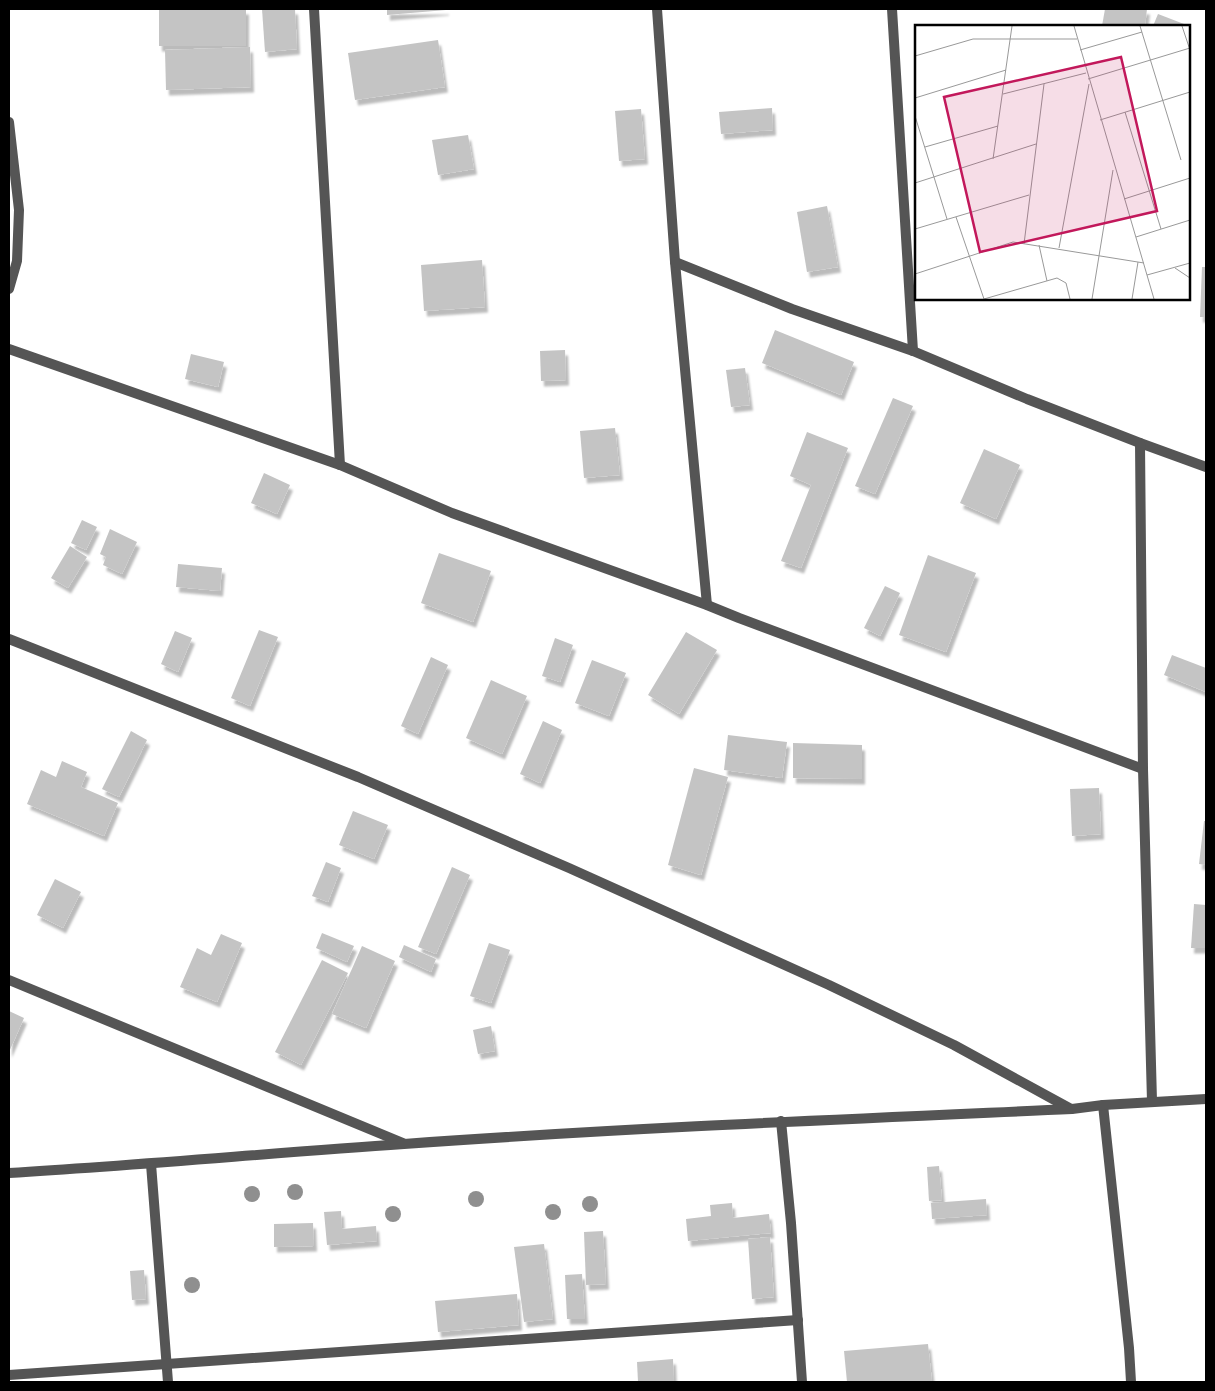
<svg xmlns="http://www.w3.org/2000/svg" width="1215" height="1391" font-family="'Noto Sans',sans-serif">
<defs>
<filter id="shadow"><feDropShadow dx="3" dy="5.5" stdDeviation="1" flood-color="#0004"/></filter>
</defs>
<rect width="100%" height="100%" fill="#fff"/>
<g fill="#c4c4c4" filter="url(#shadow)">
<rect x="159" y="9" width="87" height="37"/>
<path d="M262,9H295L297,49L265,52Z"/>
<path d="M387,9H446V10L387,15Z"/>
<path d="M1105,9H1147L1145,26H1102Z"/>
<path d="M1158,14L1184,24L1183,26H1153Z"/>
<path d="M438,40L445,87L355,100L348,53Z"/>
<path d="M250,47L251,87L166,90L165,50Z"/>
<path d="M772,108L773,130L721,134L719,112Z"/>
<path d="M641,109L645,159L619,161L615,111Z"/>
<path d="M468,135L474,169L438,175L432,140Z"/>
<path d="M827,206L838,267L807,272L797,212Z"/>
<path d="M482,260L485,307L424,311L421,265Z"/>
<path d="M1202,267H1206V317H1200Z"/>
<path d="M775,330L854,362L841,395L762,363Z"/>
<path d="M565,350L566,380L541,381L540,351Z"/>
<path d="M191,354L224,362L218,387L185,379Z"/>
<path d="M745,368L750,405L731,407L726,370Z"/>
<path d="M893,398L913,406L875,494L855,486Z"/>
<path d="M615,428L620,475L584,478L580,431Z"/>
<path d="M807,432L848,448L801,568L781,561L811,485L790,476Z"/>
<path d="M984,449L1020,465L996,519L960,503Z"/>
<path d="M264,473L290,485L277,514L251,503Z"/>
<path d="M82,520L97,527L86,550L71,543Z"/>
<path d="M110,529L137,542L122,574L103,565L106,557L100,554Z"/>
<path d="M70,546L87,557L68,588L51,578Z"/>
<path d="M439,553L491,571L473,622L421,603Z"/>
<path d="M928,555L976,573L946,652L899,635Z"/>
<path d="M178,564L222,568L220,591L176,587Z"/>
<path d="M885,586L900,593L880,636L864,628Z"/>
<path d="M259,630L278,637L250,706L231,698Z"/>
<path d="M175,631L192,638L178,672L161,664Z"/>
<path d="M686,632L717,650L679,714L648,695Z"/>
<path d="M555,638L573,645L560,682L542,676Z"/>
<path d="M1172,655L1206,668V692L1164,675Z"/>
<path d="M431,657L448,665L418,734L401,726Z"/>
<path d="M592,660L626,673L609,716L575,703Z"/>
<path d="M491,680L527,696L502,754L466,738Z"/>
<path d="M543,721L562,730L540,783L520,774Z"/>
<path d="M131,731L147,740L119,797L102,789Z"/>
<path d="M728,735L787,742L782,778L724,770Z"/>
<path d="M793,743L862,745V779L793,778Z"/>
<path d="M62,761L87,772L81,787L118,803L104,836L27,804L41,770L56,777Z"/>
<path d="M694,768L728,777L701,875L668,865Z"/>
<path d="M1099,788L1101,834L1072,836L1070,789Z"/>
<path d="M353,811L388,825L374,859L339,845Z"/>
<path d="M1204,821H1206V865L1199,864Z"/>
<path d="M326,862L341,868L328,902L312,896Z"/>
<path d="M452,867L470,875L436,954L418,947Z"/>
<path d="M55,879L81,892L63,928L37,915Z"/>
<path d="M1194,904L1206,905V948H1191Z"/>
<path d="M322,933L354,946L347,962L316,948Z"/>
<path d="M221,934L242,943L217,1002L180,987L197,948L211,955Z"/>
<path d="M489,943L510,950L491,1003L470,996Z"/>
<path d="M404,945L436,959L431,972L399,957Z"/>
<path d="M362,946L395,961L366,1028L332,1014Z"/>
<path d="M322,960L348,973L301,1065L275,1052Z"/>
<path d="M9,1011L24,1018L9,1052Z"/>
<path d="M491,1026L495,1051L478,1054L473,1030Z"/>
<path d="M939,1166L942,1200L929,1201L927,1167Z"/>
<path d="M986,1199L987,1215L932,1219L931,1203Z"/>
<path d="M732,1203L733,1218L769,1214L771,1233L688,1241L686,1219L711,1216L710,1205Z"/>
<path d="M341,1211L342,1229L376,1226L377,1241L327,1245L324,1212Z"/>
<path d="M313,1223L314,1246L274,1247V1224Z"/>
<path d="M603,1231L606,1284L586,1285L584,1232Z"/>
<path d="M770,1237L774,1297L752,1299L748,1239Z"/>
<path d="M544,1244L553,1319L524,1322L514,1247Z"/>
<path d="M144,1270L146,1299L132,1300L130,1271Z"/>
<path d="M582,1274L585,1319H567L565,1275Z"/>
<path d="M517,1294L519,1325L438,1332L435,1301Z"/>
<path d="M928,1344L932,1382H847L844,1351Z"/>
<path d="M673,1359L674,1382H638L637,1362Z"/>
</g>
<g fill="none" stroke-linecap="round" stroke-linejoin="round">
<g stroke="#555" stroke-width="10">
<path d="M314,9L340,465"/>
<path d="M657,9L675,262L707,605"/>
<path d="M892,9L913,351"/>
<path d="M9,122L19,210L17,261L9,289"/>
<path d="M675,262L792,309L913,351L1027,399L1140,443L1206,467"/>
<path d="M9,349L340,465L452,513L707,605L739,618L1143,769"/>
<path d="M1140,443L1143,769L1152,1101"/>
<path d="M9,639L358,777L569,868L829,985L954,1045L1071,1109"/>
<path d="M9,980L403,1143"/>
<path d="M1103,1105L1129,1348L1131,1382"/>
<path d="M781,1121L791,1223L802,1382"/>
<path d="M151,1164L168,1382"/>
<path d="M9,1173C141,1165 272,1153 404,1144C626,1128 849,1119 1072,1109L1103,1105L1206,1099"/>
<path d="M9,1375L798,1320"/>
</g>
</g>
<g fill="#8f8f8f">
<circle cx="295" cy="1192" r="8"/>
<circle cx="252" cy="1194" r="8"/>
<circle cx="476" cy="1199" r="8"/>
<circle cx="590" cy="1204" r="8"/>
<circle cx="553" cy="1212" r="8"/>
<circle cx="393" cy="1214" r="8"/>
<circle cx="192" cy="1285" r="8"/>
</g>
<g transform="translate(915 25)">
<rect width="275" height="275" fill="#fff"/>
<path fill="none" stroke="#999" stroke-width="1" d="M159,1L239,274M225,1L266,135M267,1L275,25M165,25L227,7M0,31L58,14H162M173,54L275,23M88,69L171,48M0,73L91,45M210,87L246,204M0,91L32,194M185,95L275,67M10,122L83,101M78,134L97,1M0,158L121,119M209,174L275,153M41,192L69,274M0,204L114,170M221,212L275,195M109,219L129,59M124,220L132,256M144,223L174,59M260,243L275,253M0,249L98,217L229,238M232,250L275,238M69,274L142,253L151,258L155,274M177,274L198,145M217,274L223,237"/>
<path fill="#c2185b" fill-opacity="0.15" stroke="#c2185b" stroke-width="2.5" d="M206,32L242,186L65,227L29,72Z"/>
<rect width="275" height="275" fill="none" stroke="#000" stroke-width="2.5"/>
</g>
<rect width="1215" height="1391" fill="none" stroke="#000000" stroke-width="20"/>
</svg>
